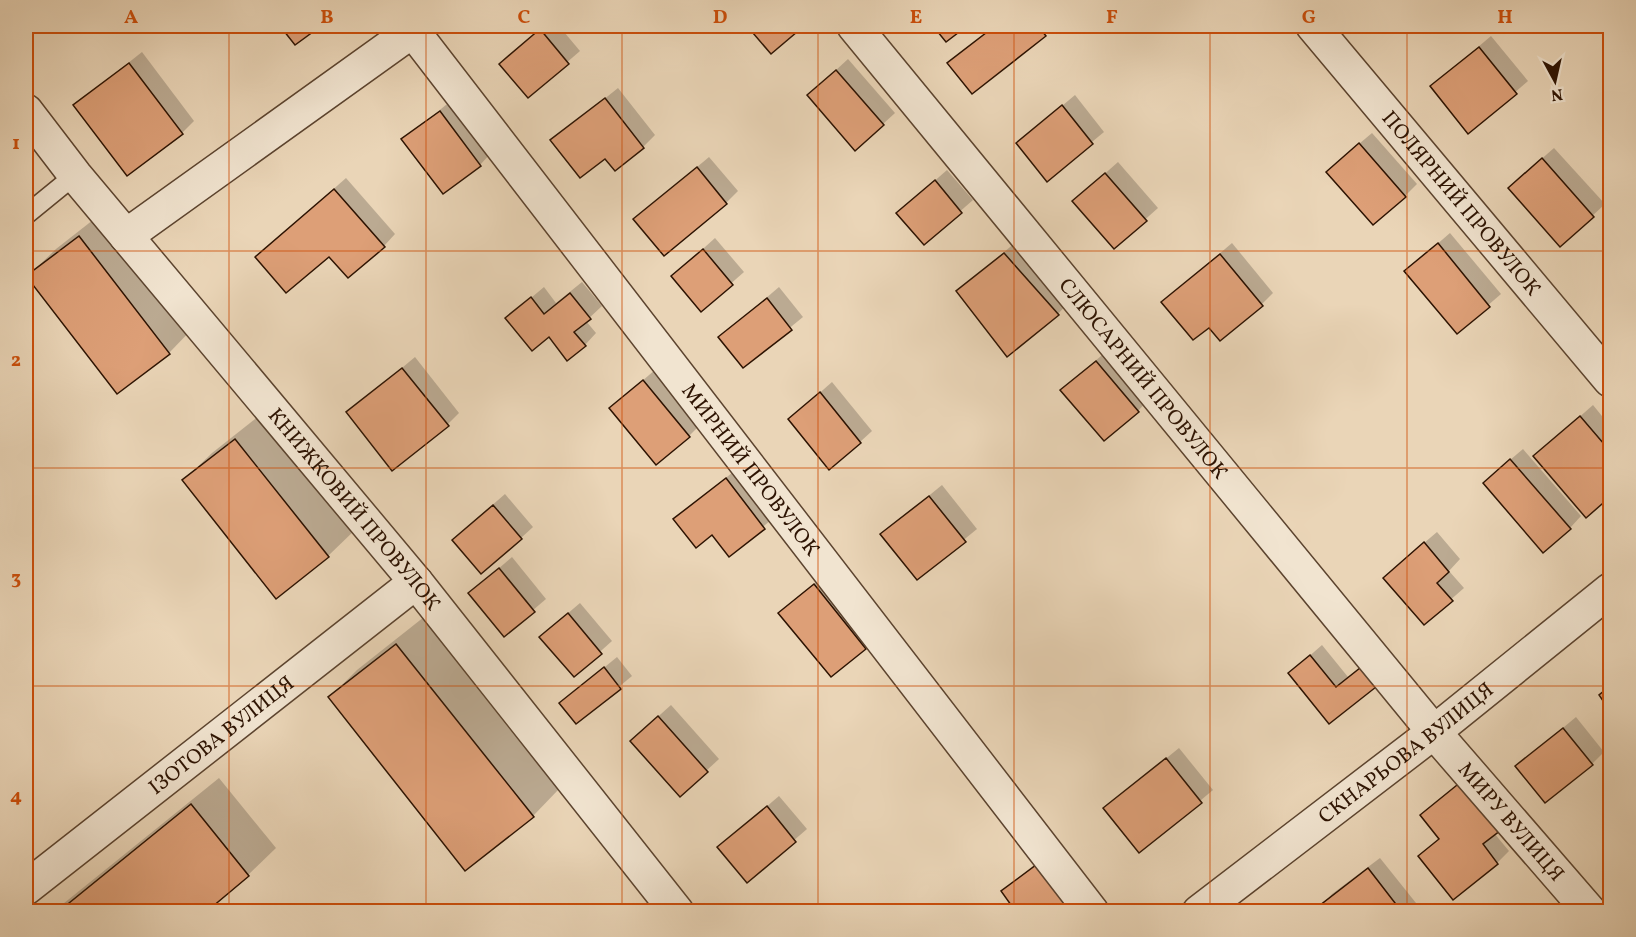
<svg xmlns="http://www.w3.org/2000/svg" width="1636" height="937" font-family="Vollkorn,serif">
<rect width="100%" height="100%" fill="#ead5b7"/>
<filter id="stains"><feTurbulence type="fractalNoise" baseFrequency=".00333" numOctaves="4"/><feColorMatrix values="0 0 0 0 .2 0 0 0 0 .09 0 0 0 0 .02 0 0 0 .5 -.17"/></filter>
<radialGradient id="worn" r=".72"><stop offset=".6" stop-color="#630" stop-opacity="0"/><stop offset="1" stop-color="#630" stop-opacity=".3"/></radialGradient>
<g fill="#0003">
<path d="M546,26H559L580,51L528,96L501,64Z"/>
<path d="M749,26H801L771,51Z"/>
<path d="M994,26H1055L972,92L949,63Z"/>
<path d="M1491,36L1528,81L1469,132L1432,86Z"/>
<path d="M142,52L194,121L182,133L75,105Z"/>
<path d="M848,59L895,113L883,124L809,95Z"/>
<path d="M618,88L655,135L643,147L615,169L605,157L552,141Z"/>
<path d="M1075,95L1104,132L1047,179L1018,143Z"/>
<path d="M452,100L491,153L480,165L403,140Z"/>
<path d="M1372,133L1417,184L1405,196L1340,160Z"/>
<path d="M1554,148L1605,204L1561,245L1522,176Z"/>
<path d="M709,157L738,191L726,203L635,219Z"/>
<path d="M1118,162L1158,208L1114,247L1074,201Z"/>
<path d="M947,170L973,200L924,243L898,213Z"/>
<path d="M346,178L395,234L384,246L329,255L269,246Z"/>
<path d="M107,209L196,325L169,353L28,276L56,249Z"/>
<path d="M1450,233L1501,294L1457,332L1406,271Z"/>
<path d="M715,238L744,272L701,310L673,276Z"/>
<path d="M1016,242L1069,302L1058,314L958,291Z"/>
<path d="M1232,243L1273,293L1262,304L1209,325L1163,302Z"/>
<path d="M582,282L602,306L586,321L596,333L585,345L507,318L544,287L556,303Z"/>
<path d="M779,287L803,317L743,366L720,337Z"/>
<path d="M1108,350L1149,399L1138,411L1074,379Z"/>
<path d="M415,357L459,413L448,424L348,413Z"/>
<path d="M656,369L701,424L689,436L611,408Z"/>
<path d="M832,382L872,431L860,442L790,419Z"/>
<path d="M1593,405L1610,426V495L1586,516L1535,456Z"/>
<path d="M264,412L356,529L328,556L277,597L184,480L212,453Z"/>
<path d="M1523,449L1581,516L1570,528L1497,471Z"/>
<path d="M738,468L776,516L729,555L712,533L675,519Z"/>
<path d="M942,485L977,529L917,578L882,534Z"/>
<path d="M505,494L533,527L521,538L466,528Z"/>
<path d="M1437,532L1460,559L1449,571L1464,588L1424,623L1397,566Z"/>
<path d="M512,557L546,599L504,635L470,593Z"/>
<path d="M826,574L876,636L865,648L780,613Z"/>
<path d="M580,603L612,641L574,675L553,626Z"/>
<path d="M424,617L560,788L533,816L330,697L357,670Z"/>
<path d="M1322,645L1348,677L1372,657L1330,722L1290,673Z"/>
<path d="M617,657L632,676L576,722L561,703Z"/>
<path d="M671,705L719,759L680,795L643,730Z"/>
<path d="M1576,717L1604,752L1592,764L1517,766Z"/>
<path d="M1179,748L1213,790L1140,851L1105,808Z"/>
<path d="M1475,770L1494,833L1509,851L1497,863L1420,856L1440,838L1422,815Z"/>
<path d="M219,778L276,848L248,875L204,912H53Z"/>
<path d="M779,796L807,829L747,881L719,847Z"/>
<path d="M1052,851L1089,900L1003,891L1015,880Z"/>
<path d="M1380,858L1420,908L1416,912H1325L1321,906L1332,894Z"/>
</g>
<g fill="#dd9f77" stroke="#2d1302" stroke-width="1.5">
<path d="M280,26H321L295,45Z"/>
<path d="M747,26H804L771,54Z"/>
<path d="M933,26H967L946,42Z"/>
<path d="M995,26H1038L1046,36L972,94L947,63Z"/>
<path d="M540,29L569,64L528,98L499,64Z"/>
<path d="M1479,47L1517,94L1468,134L1430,86Z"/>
<path d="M129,63L183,134L127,176L73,105Z"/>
<path d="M836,70L884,125L855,151L807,95Z"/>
<path d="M605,98L644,148L615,171L605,159L580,178L550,140Z"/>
<path d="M1062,105L1093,144L1047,182L1016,143Z"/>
<path d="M440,111L481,166L443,194L401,139Z"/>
<path d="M1359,143L1406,197L1373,225L1326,172Z"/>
<path d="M1542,158L1594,217L1560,247L1508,188Z"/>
<path d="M697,167L727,204L664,256L633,219Z"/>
<path d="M1105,173L1147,221L1114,249L1072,201Z"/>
<path d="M935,180L962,213L924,245L896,213Z"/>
<path d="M334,189L385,247L348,278L329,257L286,293L255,257Z"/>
<path d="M79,236L170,354L117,394L26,276Z"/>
<path d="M1438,243L1490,307L1457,334L1404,271Z"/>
<path d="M703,249L733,285L701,312L671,276Z"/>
<path d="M1004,253L1059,315L1007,357L956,291Z"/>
<path d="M1220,254L1263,306L1220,341L1209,328L1193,340L1161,302Z"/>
<path d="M570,293L591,319L574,332L586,346L567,361L549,337L532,351L505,318L531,297L544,314Z"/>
<path d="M767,298L792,330L743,368L718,337Z"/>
<path d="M1096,361L1139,412L1104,441L1060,390Z"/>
<path d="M402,368L449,426L392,471L346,412Z"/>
<path d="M643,380L690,437L656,465L609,408Z"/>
<path d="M820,392L861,443L829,470L788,419Z"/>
<path d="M1580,416L1610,451V497L1586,518L1533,456Z"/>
<path d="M235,439L329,557L276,599L182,480Z"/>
<path d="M1510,459L1571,529L1543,553L1483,483Z"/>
<path d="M726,478L765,529L729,557L712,535L696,548L673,519Z"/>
<path d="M929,496L966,542L917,580L880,534Z"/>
<path d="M493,505L522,539L481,574L452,540Z"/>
<path d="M1424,542L1449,572L1437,583L1453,601L1424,625L1383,578Z"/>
<path d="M499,568L535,612L504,637L468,593Z"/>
<path d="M814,584L866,649L831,677L778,613Z"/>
<path d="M568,613L602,654L574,677L539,637Z"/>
<path d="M396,644L534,817L465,871L328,697Z"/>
<path d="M1310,655L1336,687L1360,668L1376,687L1329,724L1288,673Z"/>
<path d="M604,667L621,689L576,724L559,703Z"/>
<path d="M1610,686V711L1599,695Z"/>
<path d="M658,716L708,772L680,797L630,741Z"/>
<path d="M1563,728L1593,765L1545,803L1515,766Z"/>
<path d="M1166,758L1202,803L1139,853L1103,808Z"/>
<path d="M1462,781L1501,830L1483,844L1498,864L1453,900L1418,856L1439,839L1420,815Z"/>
<path d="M191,804L249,876L206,912H58Z"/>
<path d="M767,806L796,842L747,883L717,847Z"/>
<path d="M1040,862L1078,912H1016L1001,891Z"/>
<path d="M1368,868L1402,912H1323L1319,906Z"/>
</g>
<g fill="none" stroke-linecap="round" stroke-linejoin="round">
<g stroke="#5c442f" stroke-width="21">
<path id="service" d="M26,215L75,175"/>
</g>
<g stroke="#5c442f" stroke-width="36">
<g id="minor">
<path id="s1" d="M409,26L1092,912"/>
<path id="s2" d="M854,26L1434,732L1590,912"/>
<path id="s3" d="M1313,26L1610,380"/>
<path id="s4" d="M26,111L75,175L416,582L677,912"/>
<path d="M126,236L419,26"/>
<path id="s5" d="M26,888L416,582"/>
<path id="s6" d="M1199,912L1434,732L1610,590"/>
</g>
</g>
<use href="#service" stroke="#f1e4d0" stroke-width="18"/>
<use href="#minor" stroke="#f1e4d0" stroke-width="33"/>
</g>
<path fill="none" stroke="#cc4e0a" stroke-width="1.5" stroke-opacity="0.55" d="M229,26V912M426,26V912M622,26V912M818,26V912M1014,26V912M1210,26V912M1407,26V912M26,251H1610M26,468H1610M26,686H1610"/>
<g text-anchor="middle" stroke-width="4.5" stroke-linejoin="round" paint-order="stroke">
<g font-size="21" fill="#2d1302" stroke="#f1e4d0">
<text dy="7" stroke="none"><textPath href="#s3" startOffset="231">ПОЛЯРНИЙ ПРОВУЛОК</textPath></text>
<text dy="7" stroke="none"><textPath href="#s2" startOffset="456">СЛЮСАРНИЙ ПРОВУЛОК</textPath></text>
<text dy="7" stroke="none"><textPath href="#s1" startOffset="560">МИРНИЙ ПРОВУЛОК</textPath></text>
<text dy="7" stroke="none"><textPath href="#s4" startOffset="516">КНИЖКОВИЙ ПРОВУЛОК</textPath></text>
<text dy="7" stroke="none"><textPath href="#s5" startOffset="248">ІЗОТОВА ВУЛИЦЯ</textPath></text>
<text dy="7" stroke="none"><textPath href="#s6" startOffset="261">СКНАРЬОВА ВУЛИЦЯ</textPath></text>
<text dy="7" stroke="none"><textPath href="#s2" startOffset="1032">МИРУ ВУЛИЦЯ</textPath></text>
</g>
</g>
<rect width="1636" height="937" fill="none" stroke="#ead5b7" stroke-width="66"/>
<g transform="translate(1555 81) rotate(172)" stroke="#f1e4d0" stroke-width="4.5" paint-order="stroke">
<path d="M0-4.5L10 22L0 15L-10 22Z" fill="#2d1302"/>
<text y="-9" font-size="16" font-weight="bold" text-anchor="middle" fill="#2d1302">N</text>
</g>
<rect x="33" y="33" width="1570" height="871" fill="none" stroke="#cc4e0a" stroke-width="2"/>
<g font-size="20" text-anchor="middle" font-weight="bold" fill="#cc4e0a">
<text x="131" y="23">A</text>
<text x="327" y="23">B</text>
<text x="524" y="23">C</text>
<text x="720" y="23">D</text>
<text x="916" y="23">E</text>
<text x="1112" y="23">F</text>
<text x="1309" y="23">G</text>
<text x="1505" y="23">H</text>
<text x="16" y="149">1</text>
<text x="16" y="366">2</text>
<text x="16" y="584">3</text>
<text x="16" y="802">4</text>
</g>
<rect width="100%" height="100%" filter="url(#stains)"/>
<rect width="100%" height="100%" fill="url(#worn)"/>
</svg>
